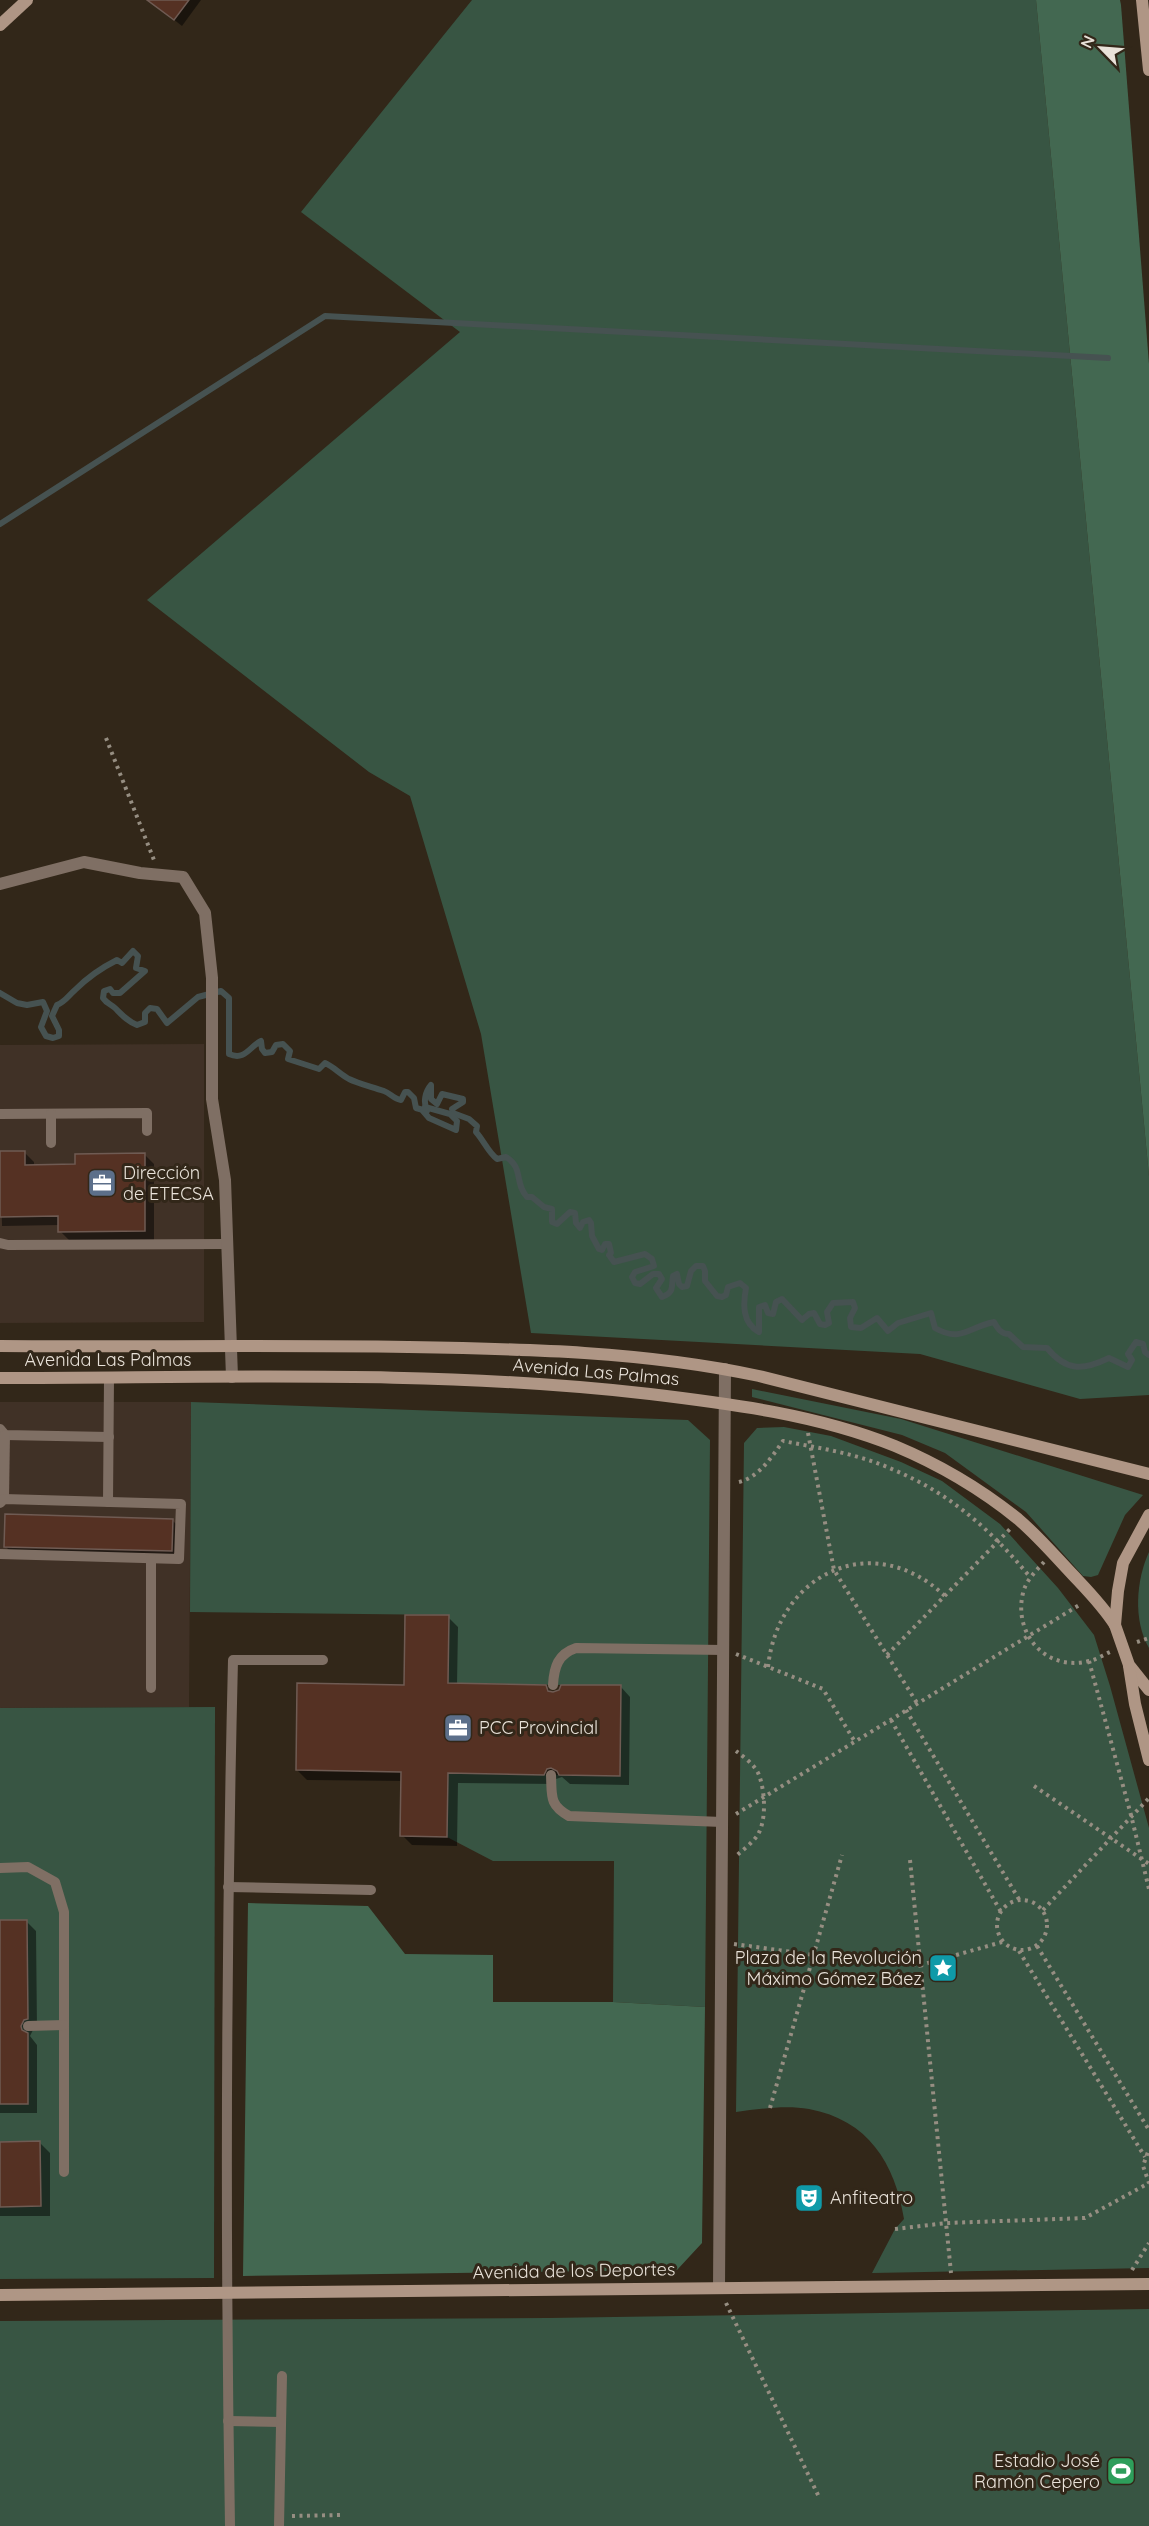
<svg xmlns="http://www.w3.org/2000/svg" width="1149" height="2526" font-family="Quicksand,sans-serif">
<rect width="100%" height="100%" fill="#322719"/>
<g fill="#403126">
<path d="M204,1044V1322L0,1323V1045Z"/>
<path d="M0,1402H191L189,1707L0,1708Z"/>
</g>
<g fill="#385543">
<path d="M472,0H1036L1149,1176V1395L1080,1399L920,1354L531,1333L481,1034L410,796L369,772L147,600L460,332L301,212Z"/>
<path d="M752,1389L901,1419L1143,1495L1125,1515L1098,1575L1091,1577L1083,1576L1026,1512L945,1453L902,1435L752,1397Z"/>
<path d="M191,1402L688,1420L710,1440L705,2007L613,2002L614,1861H493L447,1837L448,1773L619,1776L621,1686L448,1683L449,1615L190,1612Z"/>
<path d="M784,1427L831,1436L901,1462L942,1481L1000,1524L1058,1588L1094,1635L1110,1686L1149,1828V2268L872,2273L895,2229L904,2219C895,2163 868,2120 809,2109C785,2105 760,2109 736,2112L744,1443L757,1428Z"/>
<path d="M1149,1552V1648C1133,1621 1136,1580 1149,1552Z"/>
<path d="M215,1707L214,2278L0,2279V1708Z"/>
<path d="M1149,2309V2526H0V2321L548,2318Z"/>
</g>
<g fill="#436851">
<path d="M1036,0H1120L1121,5L1149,364V1176Z"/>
<path d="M248,1903L368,1906L405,1954L493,1955V2002H613L705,2007L702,2243L677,2270L243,2276Z"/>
</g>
<g fill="#0007">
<path d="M149,0H201L182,26Z"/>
<path d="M0,1152H24L34,1162V1166H77L144,1154L154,1164V1240L70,1241L60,1231V1225L2,1226Z"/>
<path d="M172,1520L182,1530L181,1561L15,1556L5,1546Z"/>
<path d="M448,1617L458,1627L457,1685L545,1686L553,1694L621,1687L630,1697L629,1785L570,1784L562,1777L556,1779L553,1784L458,1783L457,1846L412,1845L402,1835L403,1781L307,1780L297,1770L406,1686Z"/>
<path d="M0,1921H26L36,1931L37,2028L33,2030L30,2036L37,2045V2113H0Z"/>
<path d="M0,2143H40L50,2153V2216H0Z"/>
</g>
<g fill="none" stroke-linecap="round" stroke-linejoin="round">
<g stroke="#465251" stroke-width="6">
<path d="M0,524L325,316L1108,358"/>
<path d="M0,993L17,1003L27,1005L43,1002L47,1011L41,1027L46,1036L53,1038L59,1036V1030L52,1016L57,1005C66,1001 68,996 75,990C88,977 101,968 117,960L122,963L133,951L138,956L136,968L145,971L120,993H113L110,989L104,991L103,998C107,1004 111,1004 115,1008C122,1015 127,1021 137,1025L145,1022V1013L150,1008L157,1009L167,1023L198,997L221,991L229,998V1054C245,1061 249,1047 261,1041L262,1049L265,1053L272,1052L276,1045L283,1044L290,1051L288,1059L319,1069L325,1063C334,1067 340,1074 349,1079C359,1084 373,1087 384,1091C390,1093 394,1099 401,1100L405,1092H408L414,1098L416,1108L427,1111C423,1102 425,1092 431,1085V1099L437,1104L442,1094L463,1099V1102L452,1109L453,1113L469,1119L477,1126L476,1132C484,1141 488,1152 497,1159L506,1157C524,1168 514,1183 527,1197H532L544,1207L552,1209V1222L557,1224L570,1212L575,1213L576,1223L580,1228L583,1222L589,1220L591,1223L592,1236L599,1249L602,1250L605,1244H609L611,1253L609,1255L614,1262L645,1254L652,1259L654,1266L635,1272L632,1277L635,1283L640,1284L653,1274H659L662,1279L656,1288L662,1297C675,1292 671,1287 673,1276L677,1274L679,1284L682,1287L687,1286L691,1271L696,1266H703L705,1271V1281L717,1296L722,1297L726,1295L728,1287L740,1283L746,1288C743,1304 742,1323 759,1332V1307L765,1305L768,1313L773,1314L776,1302L782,1299L802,1320L809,1314L814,1313L820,1324L825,1325L829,1323L827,1312L833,1303L853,1302L855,1308L850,1318L851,1327L861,1328L877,1318L888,1331L898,1323L931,1313L935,1328C961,1343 969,1327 994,1322C998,1329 1001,1334 1009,1334L1023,1347L1047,1348C1066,1371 1082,1371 1109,1358L1128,1367L1132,1360L1128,1354L1136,1342L1143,1344L1145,1352L1149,1355"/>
<path d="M423,1111L429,1118L456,1130L457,1121L450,1114L425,1107"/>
</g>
</g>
<g fill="#553123" stroke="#6f5b53" stroke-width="1.5">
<path d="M147,0H189L174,20Z"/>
<path d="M0,1151H25V1165L75,1164V1154L145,1153V1231L58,1232V1216L0,1217Z"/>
<path d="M5,1514L173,1519L172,1551L4,1547Z"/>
<path d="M405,1615H449L448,1683L546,1685L548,1691L553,1692L559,1690L561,1685H621L620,1776L559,1775L557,1771L551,1768L547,1769L544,1775L448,1773L447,1837L400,1836L401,1772L296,1770L297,1683L404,1685Z"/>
<path d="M0,1920H27L28,2019L24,2020L21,2026L22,2030L28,2033V2104H0Z"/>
<path d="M40,2141L41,2206L0,2207V2142Z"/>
</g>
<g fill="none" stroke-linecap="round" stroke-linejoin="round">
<g stroke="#968e82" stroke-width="4" stroke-dasharray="3 4.5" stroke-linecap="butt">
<path d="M106,738L154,860"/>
<path d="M808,1433L834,1570L917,1703"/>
<path d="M739,1482C759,1477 771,1458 783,1441C819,1448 860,1454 894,1470C951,1494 991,1530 1030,1577"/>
<path d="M1044,1562C1036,1571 1026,1580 1023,1593C1013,1634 1046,1672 1089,1661C1096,1660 1103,1655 1110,1652"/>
<path d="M1137,1642L1149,1638"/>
<path d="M736,1654L823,1689L855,1742"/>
<path d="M887,1655L1010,1529"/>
<path d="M1089,1661L1131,1815L1149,1889"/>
<path d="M768,1667C778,1573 873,1528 945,1596"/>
<path d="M906,1710L1020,1901"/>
<path d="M891,1720L1001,1912"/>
<path d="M736,1751C744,1757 755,1765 759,1775C765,1791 767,1821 757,1836C752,1843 743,1850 736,1856"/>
<path d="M1034,1786L1149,1864"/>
<path d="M736,1814L1081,1604"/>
<path d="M910,1860L951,2273"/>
<circle cx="1022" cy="1925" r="25"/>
<path d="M1043,1910L1149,1798"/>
<path d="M734,1944L814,1955L841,1961L921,1965L1002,1942"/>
<path d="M1037,1946L1149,2130"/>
<path d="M1019,1951L1145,2157"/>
<path d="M770,2108L842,1855"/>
<path d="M895,2229L947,2223L1085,2218L1149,2183L1143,2166L1149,2149"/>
<path d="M1132,2270L1149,2243"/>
<path d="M726,2303L819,2497"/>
<path d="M292,2516L340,2515"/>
</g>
<g stroke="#7f6f64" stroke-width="10">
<path d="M0,1114L147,1113V1131"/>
<path d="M51,1143V1114"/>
<path d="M0,1243L8,1245L228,1244"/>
<path d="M0,1429L5,1435L109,1437"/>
<path d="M4,1499L5,1435"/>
<path d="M108,1502L109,1378"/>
<path d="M0,1503L4,1499L181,1504L179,1559L0,1554"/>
<path d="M553,1685C554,1667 558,1654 576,1648L724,1650"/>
<path d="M151,1688V1559"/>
<path d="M551,1775C552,1796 549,1805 569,1816L722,1822"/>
<path d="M0,1868L28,1867L55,1882L64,1912V2172"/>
<path d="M228,1887L371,1890"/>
<path d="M28,2026L64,2025"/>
<path d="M228,2421L281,2422"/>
<path d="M230,2526C225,2237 226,1949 233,1660H323"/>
<path d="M279,2526L282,2376"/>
</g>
<g stroke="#7f6f64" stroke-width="12">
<path d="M0,884L84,862L140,873L183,877L205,913L212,978V1099L225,1180L232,1377"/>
<path d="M719,2288L725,1369"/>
</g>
<g stroke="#af9685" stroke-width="12">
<path d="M1142,0L1149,70"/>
<path d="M0,25L27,0"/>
<path d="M0,1346C136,1347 272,1345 408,1347C525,1349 644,1351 759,1376L1149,1474"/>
<path d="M0,1378C216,1378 435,1369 650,1394C733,1404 818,1415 895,1446C938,1464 982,1490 1018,1519C1038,1536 1055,1556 1073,1575C1088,1591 1103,1606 1115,1625"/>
<path d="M1149,1515L1123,1563L1118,1591L1115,1625L1129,1665L1149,1690"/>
<path d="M1129,1666L1135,1704L1149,1760"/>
<path d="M0,2295L1149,2284"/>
</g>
</g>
<defs>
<g id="office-square" transform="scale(1.5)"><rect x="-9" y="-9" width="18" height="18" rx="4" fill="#5c6f8a" stroke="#322719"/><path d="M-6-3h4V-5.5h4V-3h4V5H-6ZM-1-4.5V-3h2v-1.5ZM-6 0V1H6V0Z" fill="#fff"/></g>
<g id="sight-square" transform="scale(1.5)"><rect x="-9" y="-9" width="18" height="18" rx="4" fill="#0f9aa8" stroke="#322719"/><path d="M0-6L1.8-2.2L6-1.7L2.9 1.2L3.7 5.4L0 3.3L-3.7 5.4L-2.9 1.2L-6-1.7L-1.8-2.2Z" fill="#fff"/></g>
<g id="theatre-square" transform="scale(1.5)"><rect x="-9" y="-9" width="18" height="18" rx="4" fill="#0f9aa8" stroke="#322719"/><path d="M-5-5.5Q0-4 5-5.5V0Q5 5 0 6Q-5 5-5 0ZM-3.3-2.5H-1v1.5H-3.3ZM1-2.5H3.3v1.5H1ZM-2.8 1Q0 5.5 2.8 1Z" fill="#fff"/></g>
<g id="stadium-square" transform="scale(1.5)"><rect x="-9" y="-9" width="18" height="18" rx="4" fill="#2e9e5b" stroke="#322719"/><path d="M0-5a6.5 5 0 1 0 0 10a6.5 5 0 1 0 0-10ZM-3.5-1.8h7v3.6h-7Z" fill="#fff"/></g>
</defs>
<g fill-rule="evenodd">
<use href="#office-square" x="102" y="1183"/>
<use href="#office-square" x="458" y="1728"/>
<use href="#sight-square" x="943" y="1968"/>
<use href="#theatre-square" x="809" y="2198"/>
<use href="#stadium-square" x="1121" y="2471"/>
</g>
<g text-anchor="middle" stroke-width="6" stroke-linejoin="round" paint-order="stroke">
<g font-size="18" fill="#e9e2d9" stroke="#322719" text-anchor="start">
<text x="123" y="1179">Dirección<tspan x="123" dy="21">de ETECSA</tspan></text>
<text x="479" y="1734">PCC Provincial</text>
<text x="922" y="1964" text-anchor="end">Plaza de la Revolución<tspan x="922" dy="21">Máximo Gómez Báez</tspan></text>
<text x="830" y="2204">Anfiteatro</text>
<text x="1100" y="2467" text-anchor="end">Estadio José<tspan x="1100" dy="21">Ramón Cepero</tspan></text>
</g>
<g font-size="18" fill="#e9e2d9" stroke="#322719">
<text x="108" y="1366">Avenida Las Palmas</text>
<text transform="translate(596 1372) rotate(5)" y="6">Avenida Las Palmas</text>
<text transform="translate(574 2271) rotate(-1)" y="6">Avenida de los Deportes</text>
</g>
</g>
<g transform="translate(1101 48) rotate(295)" stroke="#322719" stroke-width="4.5" paint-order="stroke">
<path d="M0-4.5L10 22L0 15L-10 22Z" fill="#e9e2d9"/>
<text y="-9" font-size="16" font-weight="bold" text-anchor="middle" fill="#e9e2d9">N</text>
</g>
</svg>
